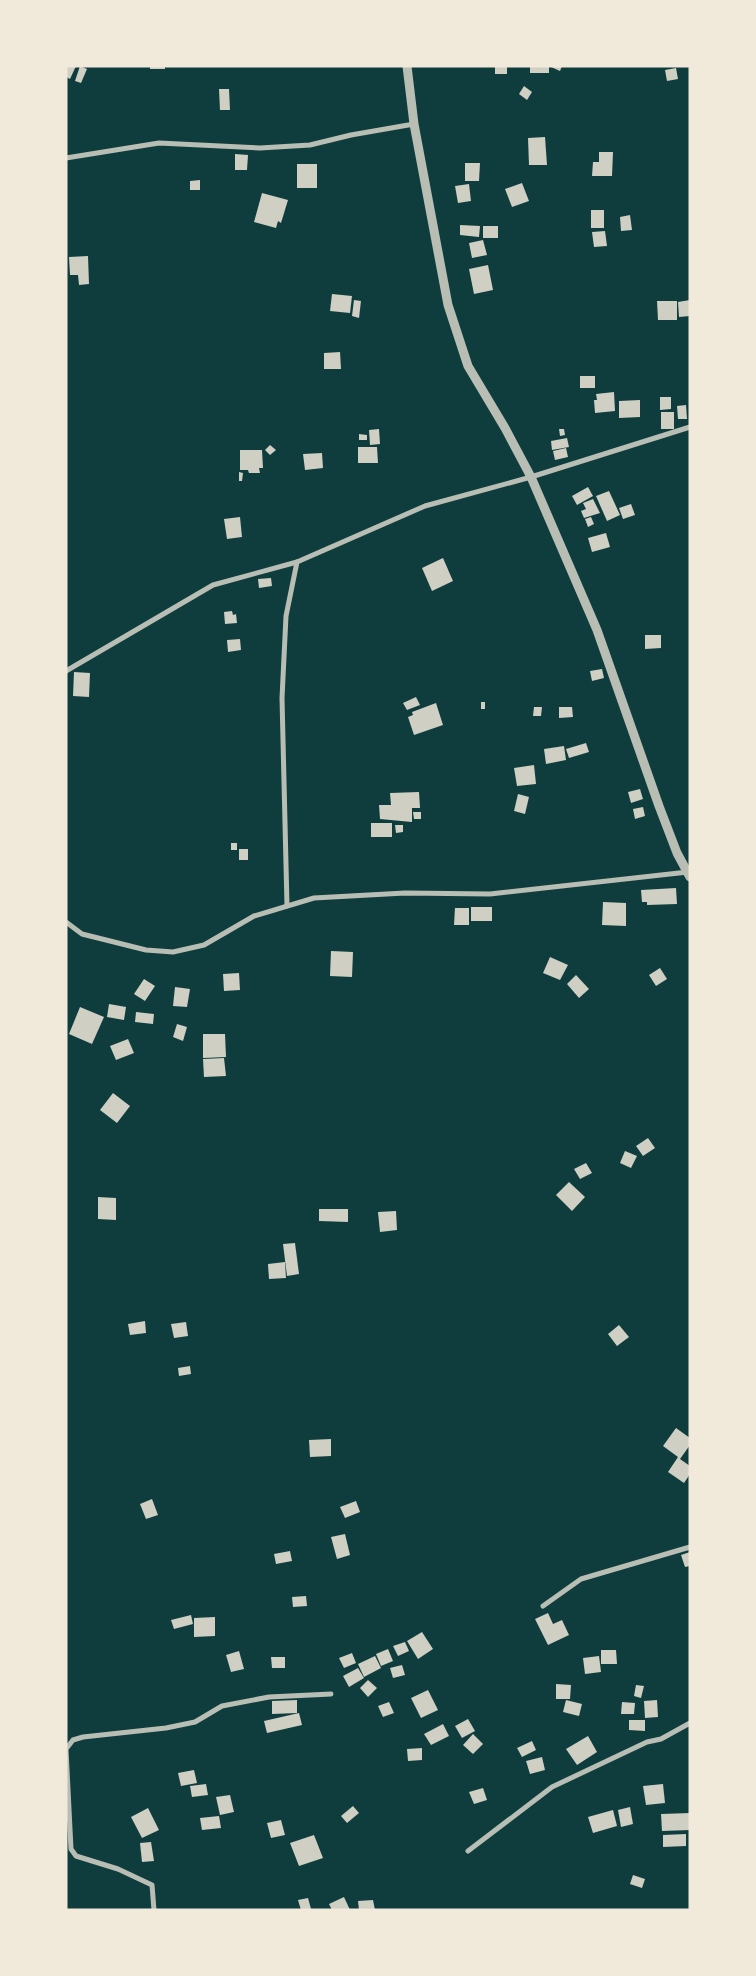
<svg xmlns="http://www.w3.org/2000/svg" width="756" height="1976" font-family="'Varela Round',sans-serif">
<rect width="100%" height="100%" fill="#0f3d3e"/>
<g fill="#cfcfc3">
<path d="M66,66H76L70,79L66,77Z"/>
<path d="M80,66L87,69L81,83L75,81Z"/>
<rect x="150" y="66" width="15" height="3"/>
<rect x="495" y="66" width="12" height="8"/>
<path d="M530,66H562L560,71L549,66V73H530Z"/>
<path d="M676,68L678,79L667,81L665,70Z"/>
<path d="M524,86L532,92L527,100L519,94Z"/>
<path d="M219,89H229L230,110H220Z"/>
<path d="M545,137L547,165H529L528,138Z"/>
<path d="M599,152H613L612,176H592L593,162H599Z"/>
<path d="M235,154L248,155L247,170H235Z"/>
<path d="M465,163H480L479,181H465Z"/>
<rect x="297" y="164" width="20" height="24"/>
<path d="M200,180V190H190V181Z"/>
<path d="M522,183L529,201L512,207L505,189Z"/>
<path d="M469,184L471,201L458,203L455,186Z"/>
<path d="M262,193L288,200L281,223L278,221L276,228L254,222Z"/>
<rect x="591" y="210" width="13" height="18"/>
<path d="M630,215L632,230L621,231L620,217Z"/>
<path d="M460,225L480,226L479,237L460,235Z"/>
<rect x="483" y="226" width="15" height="12"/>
<path d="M605,231L607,246L594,247L592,232Z"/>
<path d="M483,240L487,255L472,258L469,243Z"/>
<path d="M88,256L89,284L79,285L78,275H70L69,257Z"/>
<path d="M488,265L493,290L474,294L469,269Z"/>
<path d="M332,294L352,296L350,313L330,311Z"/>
<path d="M354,300L361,301L359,318L352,316Z"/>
<path d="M690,300V316L679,317L678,302Z"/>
<path d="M657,301H677V320H658Z"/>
<path d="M340,352L341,369H324V353Z"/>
<rect x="580" y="376" width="15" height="12"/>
<path d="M614,392L615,411L595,413L594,400H597L596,394Z"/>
<path d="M660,397H671V409L660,410Z"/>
<path d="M640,400V417L619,418V401Z"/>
<path d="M686,405L687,419H678L677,406Z"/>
<rect x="661" y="412" width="13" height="17"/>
<path d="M379,429L380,444L370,445L369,430Z"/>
<path d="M559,429H564L565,435L560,436Z"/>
<path d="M359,434L367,435V440H359Z"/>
<path d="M567,438L569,447L552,450L551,441Z"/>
<path d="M270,445L276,450L270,455L265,450Z"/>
<path d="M358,447H377L378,463H358Z"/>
<path d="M566,448L568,457L555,460L553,451Z"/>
<path d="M240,450H262L263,468H259L260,473H249L248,470H240Z"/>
<path d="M322,453L323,468L305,470L303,454Z"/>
<path d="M239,472L243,473L242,481H239Z"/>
<path d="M588,487L593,496L577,505L572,496Z"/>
<path d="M609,491L620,515L607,521L596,496Z"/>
<path d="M593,499L600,513L584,518L581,511L586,509L583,503Z"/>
<path d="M631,504L635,515L623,519L619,508Z"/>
<path d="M240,517L242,537L227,539L224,519Z"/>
<path d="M591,517L594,524L588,527L585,519Z"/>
<path d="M606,533L610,547L592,552L588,538Z"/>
<path d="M443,558L453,581L432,591L422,568Z"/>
<path d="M271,578L272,586L259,588L258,579Z"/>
<path d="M232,611L233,615L236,614L237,623L225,624L224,612Z"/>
<path d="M645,635H661V648L645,649Z"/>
<path d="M240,639L241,650L228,652L227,640Z"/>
<path d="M602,669L604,678L592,681L590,671Z"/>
<path d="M74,672L90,673L89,697L73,696Z"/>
<path d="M416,697L420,705L407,710L403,703Z"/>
<rect x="481" y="702" width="4" height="7"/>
<path d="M436,703L443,725L414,735L408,717L413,715L412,712Z"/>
<path d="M534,707H542L541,716H533Z"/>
<path d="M559,707H572L573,717L559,718Z"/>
<path d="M586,743L589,752L569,758L566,749Z"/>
<path d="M564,746L566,760L546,764L544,749Z"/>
<path d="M534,765L536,784L517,786L514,768Z"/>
<path d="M640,789L643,799L631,803L628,792Z"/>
<path d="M419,792L420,808H412V822L380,819L379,805H391L390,793Z"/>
<path d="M518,794L529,797L525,814L514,811Z"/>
<path d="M643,807L645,816L635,819L633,809Z"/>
<path d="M413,812H421V819H414Z"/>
<rect x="371" y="823" width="21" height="14"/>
<path d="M395,825H403V832L396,833Z"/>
<rect x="231" y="843" width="6" height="7"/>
<rect x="239" y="849" width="9" height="11"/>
<path d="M676,888L677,904L647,905V902H642L641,890Z"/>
<path d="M603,902L626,903V926L602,925Z"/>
<rect x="471" y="907" width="21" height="14"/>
<path d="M455,908H469V925H454Z"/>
<path d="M331,951L353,952L352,977L330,976Z"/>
<path d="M550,957L568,965L560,980L543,973Z"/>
<path d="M660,968L667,979L656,986L649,975Z"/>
<path d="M239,973L240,990L224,991L223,974Z"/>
<path d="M576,975L589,989L579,998L567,984Z"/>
<path d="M144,979L155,986L145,1001L134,994Z"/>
<path d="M175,987L190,989L187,1007L173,1006Z"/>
<path d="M109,1004L126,1007L124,1020L107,1017Z"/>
<path d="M80,1007L104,1017L92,1044L69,1034Z"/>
<path d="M136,1012L154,1014L153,1024L135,1022Z"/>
<path d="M177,1024L187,1027L183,1041L173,1037Z"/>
<path d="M203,1034H225L226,1057L203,1058Z"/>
<path d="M128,1039L134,1053L116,1060L110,1046Z"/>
<path d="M224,1058L226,1076L204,1077L203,1059Z"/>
<path d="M113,1093L130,1106L117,1123L100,1110Z"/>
<path d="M648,1138L655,1148L643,1156L636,1146Z"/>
<path d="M625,1151L637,1156L631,1168L620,1163Z"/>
<path d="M586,1163L592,1173L580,1179L574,1169Z"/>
<path d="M569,1182L585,1197L572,1211L556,1195Z"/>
<path d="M98,1197L116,1198V1220L98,1219Z"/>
<path d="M319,1209H348V1222L319,1221Z"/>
<path d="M396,1211L397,1230L380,1232L378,1212Z"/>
<path d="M295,1243L299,1274L287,1276L283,1244Z"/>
<path d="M285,1262L286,1278L269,1279L268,1264Z"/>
<path d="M145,1321L146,1333L130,1335L128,1324Z"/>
<path d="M186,1322L188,1336L174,1338L171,1324Z"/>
<path d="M619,1325L629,1337L617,1346L608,1334Z"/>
<path d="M190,1366L191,1374L179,1376L178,1368Z"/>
<path d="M676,1428L690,1438V1445L680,1459L690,1466V1474L684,1483L668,1472L678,1457L663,1446Z"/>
<path d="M331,1439V1456L310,1457L309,1440Z"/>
<path d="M152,1499L158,1515L146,1519L140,1504Z"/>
<path d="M356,1501L360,1512L345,1518L340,1507Z"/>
<path d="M345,1534L350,1555L337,1559L331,1537Z"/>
<path d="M290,1551L292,1561L276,1564L274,1554Z"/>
<path d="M690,1552V1566L685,1567L681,1555Z"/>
<path d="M306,1596L307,1606L293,1607L292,1597Z"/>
<path d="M548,1613L553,1624L562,1620L569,1635L548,1645L535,1619Z"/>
<path d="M191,1615L193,1624L174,1629L171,1620Z"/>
<path d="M215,1617V1636L194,1637V1618Z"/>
<path d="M422,1632L433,1649L418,1659L407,1641Z"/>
<path d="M405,1642L409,1651L398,1656L393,1646Z"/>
<path d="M388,1649L393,1661L381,1666L376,1654Z"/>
<path d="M601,1650H616L617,1664H601Z"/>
<path d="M239,1651L244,1669L231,1672L226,1655Z"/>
<path d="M352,1653L356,1663L344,1668L339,1658Z"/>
<path d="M375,1656L381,1668L364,1677L358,1664Z"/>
<path d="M599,1656L601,1672L585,1674L583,1658Z"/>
<path d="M271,1657H285V1668H272Z"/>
<path d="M402,1665L405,1675L393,1678L390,1668Z"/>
<path d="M358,1668L364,1678L349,1687L343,1676Z"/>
<path d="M368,1680L377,1688L368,1697L360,1688Z"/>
<path d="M556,1684L571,1685L570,1699H556Z"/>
<path d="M636,1685L644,1686L641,1698L634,1696Z"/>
<path d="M428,1690L438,1710L421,1718L411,1698Z"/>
<path d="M297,1700V1713L272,1714V1701Z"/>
<path d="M566,1700L582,1704L579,1716L563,1712Z"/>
<path d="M657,1700L658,1717L645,1718L644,1701Z"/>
<path d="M389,1702L394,1713L383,1717L378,1706Z"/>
<path d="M622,1702L635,1703L634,1714H621Z"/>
<path d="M299,1713L302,1725L267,1733L264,1721Z"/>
<path d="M468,1719L475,1731L462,1738L455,1726Z"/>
<path d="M629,1720H645V1731L629,1730Z"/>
<path d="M443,1724L449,1736L431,1745L424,1734Z"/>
<path d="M473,1734L483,1744L473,1754L463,1745Z"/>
<path d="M588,1736L597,1752L577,1765L566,1749Z"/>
<path d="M532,1741L536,1750L522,1757L517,1748Z"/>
<path d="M422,1748V1760L408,1761L407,1749Z"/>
<path d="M542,1757L545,1770L530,1774L526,1761Z"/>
<path d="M194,1770L197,1783L181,1786L178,1773Z"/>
<path d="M206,1784L208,1795L192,1797L190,1786Z"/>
<path d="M663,1784L665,1803L646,1805L643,1786Z"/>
<path d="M483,1788L487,1800L474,1804L469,1792Z"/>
<path d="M230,1795L234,1812L220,1815L216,1797Z"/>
<path d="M353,1806L359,1813L347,1823L341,1816Z"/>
<path d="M630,1807L633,1824L621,1827L618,1810Z"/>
<path d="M148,1808L159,1830L142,1838L131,1817Z"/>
<path d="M613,1810L617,1826L593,1833L588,1817Z"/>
<path d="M690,1813V1830L662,1831L661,1814Z"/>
<path d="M219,1816L221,1828L202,1830L200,1818Z"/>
<path d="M281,1820L285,1835L271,1838L267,1823Z"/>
<path d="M686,1834V1846L663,1847V1835Z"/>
<path d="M314,1835L323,1858L299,1866L290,1843Z"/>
<path d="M151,1842L154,1861L142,1862L140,1843Z"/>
<path d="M633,1875L645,1879L642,1888L630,1884Z"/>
<path d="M344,1897L350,1910H332L329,1904Z"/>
<path d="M308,1898L311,1909L301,1910L298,1900Z"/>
<path d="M373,1900L375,1910H359L358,1901Z"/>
</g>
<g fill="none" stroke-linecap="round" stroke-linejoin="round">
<g stroke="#b8beb3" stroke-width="5">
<path d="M66,158L159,143L260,148L310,145L351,135L414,124"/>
<path d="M66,671L213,585L297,562L425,506L531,477L690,427"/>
<path d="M287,906L282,698L286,616L297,562"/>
<path d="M66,922L82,934L146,950L173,952L204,945L254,916L314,898L405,893L490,894L688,872"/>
<path d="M543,1606L581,1579L690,1547"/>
<path d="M468,1851L552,1787L647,1742L661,1739L690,1723"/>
<path d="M154,1910L152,1885L118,1869L76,1856L71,1849L66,1749L73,1740L83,1737L166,1728L195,1722L222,1706L269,1697L331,1694"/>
</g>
<path stroke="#b8beb3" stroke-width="9" d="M407,66L414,124L448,305L468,366L505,428L531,477L597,630L659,806L677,853L690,877"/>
</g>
<rect width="756" height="1976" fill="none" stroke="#f1e9da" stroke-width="135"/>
</svg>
